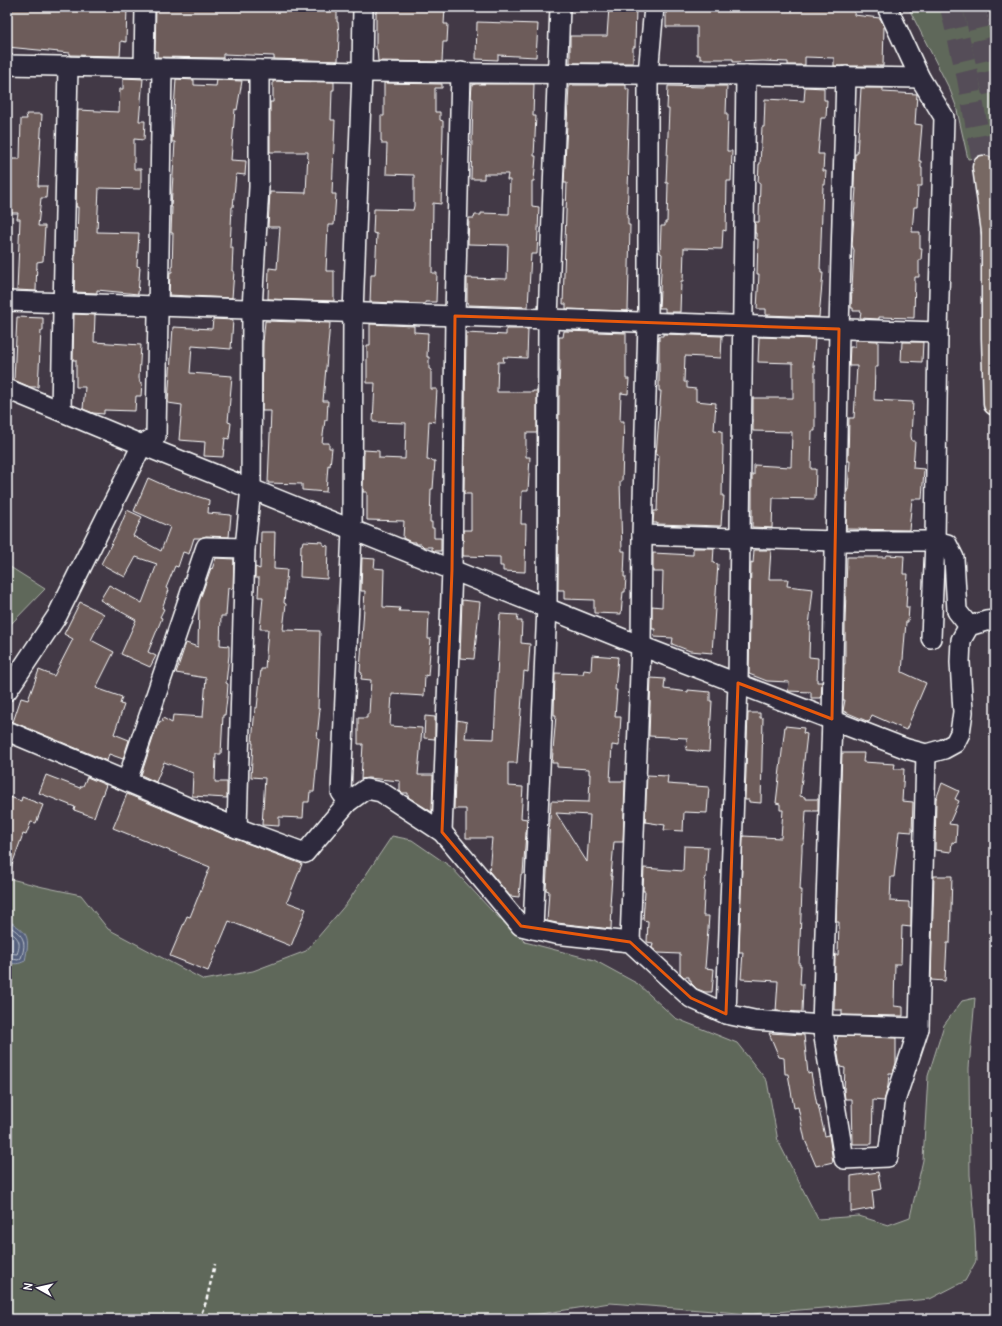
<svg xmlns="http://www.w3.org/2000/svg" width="1002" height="1326" font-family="Delius,sans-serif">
<rect width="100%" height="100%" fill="#423946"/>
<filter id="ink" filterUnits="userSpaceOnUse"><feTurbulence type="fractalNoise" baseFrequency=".025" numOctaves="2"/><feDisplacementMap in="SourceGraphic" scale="8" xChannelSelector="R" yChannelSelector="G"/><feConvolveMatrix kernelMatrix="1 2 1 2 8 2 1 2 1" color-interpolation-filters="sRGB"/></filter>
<g filter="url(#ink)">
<g fill="#5f675a" stroke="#afb3ac">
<path d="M908,7H985L995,54V155L968,159L956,106L950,90Z"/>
<path d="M7,565L45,589L10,625L7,626Z"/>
<path d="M392,836L412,840L451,867L492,911L525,942L594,960L638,984L675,1018L737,1043L767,1081L778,1141L818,1219L859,1216L888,1225L910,1217L923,1160L928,1076L944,1025L962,1001L975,998L969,1068L970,1175L975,1232L976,1261L965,1281L930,1299L752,1314L610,1303L508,1319H7V878L43,887L81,895L108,929L204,980L253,971L306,951L347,903Z"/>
</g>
<path fill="#54617d" stroke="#98a0b1" d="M7,920C29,933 30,936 25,961C19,964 14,965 7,962Z"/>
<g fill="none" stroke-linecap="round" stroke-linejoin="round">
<g stroke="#bbc0cb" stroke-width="1">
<path d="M7,925C22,934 28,940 21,958L18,960L7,958"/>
<path d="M7,930C18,937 22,941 17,954L7,953"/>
</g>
</g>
<g fill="#6d5c5a" stroke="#fff" fill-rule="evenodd">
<path d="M7,7H127L126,42L121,41L120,56L70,55V53L7,47Z"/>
<path d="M156,7H337V22H338L339,35L338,61L274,59V56L223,54V58L157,57V51H155Z"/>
<path d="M376,7L445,8L444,24H448L447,42H443L442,62L378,61L377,49H376Z"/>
<path d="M609,7H636L635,47H633V63H570V36H607Z"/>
<path d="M666,7H855L854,15L880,18L884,26L883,66H834V58L805,57V65H788V62L763,61L733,62V59H700V55H697V27H666Z"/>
<path d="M477,22L538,24L536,57L498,55V60L476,59Z"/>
<path d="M123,78L143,79L139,121H145L144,140L134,139V169H141V189L99,188L97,232L139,233L137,266L140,267L138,294L97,290V293L74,292L75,241H77L78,207H76L78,110L119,112L120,89H123Z"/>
<path d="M176,79L194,80V85L216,86L217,80L242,81L237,110L235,109L231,160L246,161L245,175L236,174L233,207H232L230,247H233L232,271H234L232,298L169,295L170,272H172L173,233H171L172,207H171L175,142H172Z"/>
<path d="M273,81L334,82V90H332L331,120H335L332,194H336L334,225H328L326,271H334V301L268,299L269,268L277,269L280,227H268L270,192L306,193L308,152H270V102H273Z"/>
<path d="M384,83L442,84V88H435V112H440V120L443,121V130L441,204L433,203L432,273H437L436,302H425V304L370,302L371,275H375L377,234L373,233L374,209L413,210L414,206V175L386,174L387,144H382V141H381V116H384Z"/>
<path d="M476,84H534L533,116H536L534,156H536L534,181H532V206L539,207L537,254H531L528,307L468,305V303H467V278L507,279L508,245L468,244L469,218H474L475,215H481V213L509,214L510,180H507L508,174H484V179H471L473,99L471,98L472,85Z"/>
<path d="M569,85H626V89H629L627,160H629L627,218H628V225H630L628,311L566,309V304H563L567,183H564Z"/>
<path d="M668,86L705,87V86H727L726,114H728L727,151H732L731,181H727L726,231L723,230L722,249L684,248L683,281H681L680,312H665V308H659L662,254L660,253L661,226H665V222H667L668,183H666L669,109H667Z"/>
<path d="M805,87L824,88V100H827L826,118H821L818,154H824L823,171H826L825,185H823L820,269H821V273H823L819,317L766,315V309H757L759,274H757L758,239H756V233H755V222H759V217L760,183H758L759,164H760L762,127H764L765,99L804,101Z"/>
<path d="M861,88H883V92L917,94L915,124L922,125L919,161H921V168H922V186H918L917,207H914L912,232H920V248H922L921,260H919V277H915L914,318L879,317V319L860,318L861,311H853V308H851L854,250L852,245L856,188H854L855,154H857Z"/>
<path d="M26,114H42L38,186H47L46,198H41L38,226H45L43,261L37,262L36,291L17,290L20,219H17L18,213H7V159H20L21,119H27Z"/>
<path d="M74,314L95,315L94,342L141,345L139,378L140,383H142L141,396H136L135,411L104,410V414L93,413L83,409L85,387H76V360H73Z"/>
<path d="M17,317L43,318V331H41L38,387H30L14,380Z"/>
<path d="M213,319L233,320L231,349L192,346L190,373L232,376L228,422L231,423L229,439L225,438L223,457L204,456L205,442L179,440L182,405L168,403L173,327L212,329Z"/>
<path d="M265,321L330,323L323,401H328L327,420H325L322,443H329V448H332L330,466L328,465L326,492L302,490V484L268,483L271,411H262L263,343Z"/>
<path d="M370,324L414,326V332L428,333L427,357H429V369H431V389H437L435,422L429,421L427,460L435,461L433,489H431L430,522H432V528H434V538H441V551H435L432,550V547H424L421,544H416V542H411L403,538L404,521L367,520V492H363L364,450L379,451V458L405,459L406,423L373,422L375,383H367V345H370Z"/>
<path d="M506,329H528L527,358L503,357L504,362H498L497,392H533V391H537V433H526V457H530L528,491H522L521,524H526L525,572L503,571V566H500V557L463,556V530H471V494H464L466,333L506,335Z"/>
<path d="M564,331L626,333V379H629L628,394L621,393L620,421H624L622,481H620L622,551H625L624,577H626L625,592H623L621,614L594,613V600L564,599V590H558L559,391L560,360L559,359V337H563Z"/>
<path d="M663,334L722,336L721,358L685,356L684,382H687V388L696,389V401L716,403L714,430L722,431V445H723L722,496H724L723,510H722L721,526L657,524V523H653L654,511H657L659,455H656L661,391H659V336H663Z"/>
<path d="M759,337L815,339L813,366H815V431H812L811,469H816L815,499L773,498L772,528L752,527V475H754V465L791,467L792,432L753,431V398H793V363L758,362Z"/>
<path d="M855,340L878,341V367H875L874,400L913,402L911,436L912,441H915L913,468L924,469L922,499H912L909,530L846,529L847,490H848L850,461H848L849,418H854L857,366H849L850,347H855Z"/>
<path d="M902,342H923L922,362L901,361Z"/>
<path d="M148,478L168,487L209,500L208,513L231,515L229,537L206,536L200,538H194L189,554L183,552L178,567L175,566L166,588L169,590L162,608L164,609L160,617L162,618L148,652L156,656L150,667L121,654L136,620L100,600L109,585L142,603L157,564L136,557L125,577L101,564L120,527L127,510L142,517L133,536L161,551L170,527L134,511Z"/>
<path d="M261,532H275L274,569L287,570L284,603L286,604L283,630L320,631L318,709H320L317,738L319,739L314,792H310L309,802H304L303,818L279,817V826L262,825L265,778L251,777L253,743H252L255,708H257L261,669H265L268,629H260L263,597H258L259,578H255V567L260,569Z"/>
<path d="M303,541L323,542V545L328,546L327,579L300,577L301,545H302Z"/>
<path d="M693,548H714L713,563L718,564L712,653L690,651L672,644L673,638L654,637L655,629H652V606L662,607L663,572H653V553L693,555Z"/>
<path d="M754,550H771L769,579H788L787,586L813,589L809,626H810L809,657L818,658L817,682H822L821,698H811V692L788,691L789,682L767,681L749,674L751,562L753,563Z"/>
<path d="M887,555L904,556L903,574H908L906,607H909L908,622H906L902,672L926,683L906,730L872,715L869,722L843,711L845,700H843L844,664H845V623L847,557H886Z"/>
<path d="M216,558L234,559L233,587L232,589L228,587L226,616H221L220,645L229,646V655L226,683L228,684L227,698L225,715H223L221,754H216L215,782H227V798L192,796L193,773L164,762L156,782L141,775L157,726H158L160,721L162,722L163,718L172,723L173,715L203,717L206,678L176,673L186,643L198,647L199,602L211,568L212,569Z"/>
<path d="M362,558L375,559L374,568L384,569L383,607L400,608L399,611L429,612L428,639H431L428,676L425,675L424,696L392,694L390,726L422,728L418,775H433L432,812L408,797V793H402L400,791V781L368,778L361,779L363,744H358V718H367V714H369L371,680L361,679L362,673L360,672L365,591H361Z"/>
<path d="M462,600L480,602L474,659L460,658Z"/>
<path d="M80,602L104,614L91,640L114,652L96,688L122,697L120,704L124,705L114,734L129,740L123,759L109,754L107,761L13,722L21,698L28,700L39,670L54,676L73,639L64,634Z"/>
<path d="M500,614L518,615L517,621H522L521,643L530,644L528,672L524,671L517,763H508V786L523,787L521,818L527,819L523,874H521L519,897L510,896L489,871L492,838H466V809H454L457,720L467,722L465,738L494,739Z"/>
<path d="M592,655L618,657L615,690H617L615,717H621L619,746L612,745L610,781H625L623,842H614L611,876H612L610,905H612L611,929L557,923L547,921L549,891L546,890L551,801L589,802L590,774H589V769L557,767V763H552L556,715H554L555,673L583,674L584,670L591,671ZM556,813L590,815L587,862Z"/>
<path d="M651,678L665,679L664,689L688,692V690L710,692V701H712L709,752L686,750L687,738L649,736Z"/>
<path d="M748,713H760V718H763L761,803L749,802V800H745Z"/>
<path d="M425,716L435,717V739L424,738Z"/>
<path d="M785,726L804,728L803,733L807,734L800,796L805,797V799H818V811H806L804,844H802V851L800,890H802L799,965H801L800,984H803L802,1012L776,1011L778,981L741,979L743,952H739L743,836L781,838L783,810H780V804L776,803Z"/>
<path d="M842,753H864L863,762L895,764L894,769H904L902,801L913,802L912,832L899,831L894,877H891L890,901L909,902V908L911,909V927L902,926L901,964H895L894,1006L903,1007V1016L842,1015V1010H834L835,955H838L839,922H836Z"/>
<path d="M46,775L80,788L81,786H83L87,777L106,785L94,817L74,810L75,807L39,793Z"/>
<path d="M647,775L668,776L667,784L709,787L707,813L684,812L683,831L664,830L665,825L645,822Z"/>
<path d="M942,783L959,791L955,799L959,801L949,824L957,825L956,843L952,842L951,852L935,850L936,799Z"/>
<path d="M127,794L233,838L302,864L287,902L306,909L291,946L229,921L208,971L170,956L187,916L190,917L210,867L113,828Z"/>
<path d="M10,797L21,801L22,797L43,805L36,823L31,822L26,835L23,834L9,873L7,872V806Z"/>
<path d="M684,846L708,847L706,878H705L703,916H709L705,968L714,969L712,992H705L697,989L691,983V980H689V977H684L680,973V954L658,953L652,948L653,943L647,942L648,921L643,920L645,891H643L644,868L683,871Z"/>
<path d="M934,876H952L950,943H947L945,981L931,980Z"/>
<path d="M769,1033L804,1035L808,1074L811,1073L817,1105H818L825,1136L829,1135L833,1162L816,1166L805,1140L798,1107L794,1108L788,1074H785L784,1058L779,1057Z"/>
<path d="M838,1036L896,1038V1063L893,1073H889L888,1086L884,1101L873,1100L872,1144H853L852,1099H845L844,1091L845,1068L840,1067L836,1043Z"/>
<path d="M878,1172L881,1189L872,1191L874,1208L851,1212V1176Z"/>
</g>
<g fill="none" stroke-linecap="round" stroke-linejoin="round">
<g stroke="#554d58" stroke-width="22" stroke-dasharray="22 11" stroke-linecap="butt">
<path d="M951,7L968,78L984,167"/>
<path d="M974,7L995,98"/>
</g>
<g stroke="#fff" stroke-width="22">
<g id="minor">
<path d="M887,7L920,78L944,117L938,332L935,541L931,638"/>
<path d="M7,65L362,72L746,75L920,78"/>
<path d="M144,67L145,7"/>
<path d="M846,76L839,329L832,719L822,1025L844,1159L888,1157L895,1101L919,1028"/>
<path d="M7,301L938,332"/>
<path d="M7,389L142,445L156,436L162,68"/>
<path d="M61,410L68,66"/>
<path d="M642,535L835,541H935L947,544L954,558L957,611L969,626"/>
<path d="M7,691L57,616L142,445L641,646L907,749L926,754L944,749L955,743L960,733L963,712L960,662L961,640L969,626L986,621L995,620"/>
<path d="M7,731L237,828L305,853L348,802L366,789L381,792L442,832L521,926L555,934L630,942L691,998L726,1014L754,1020L822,1025L919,1028L926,754"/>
<path d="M127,781L206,547L245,548"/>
<path d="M348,802L341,792L352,530L353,313L362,72L363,7"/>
<path d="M237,828L245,548L251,488L252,309L259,187V70"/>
<path d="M442,832L452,570L455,316L461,72"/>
<path d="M533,929L547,607L548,319L560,7"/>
<path d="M630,942L641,646L642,535L648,323V74L654,7"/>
<path d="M726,1014L738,683L746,75"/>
</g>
</g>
<g stroke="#fff" stroke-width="25">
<g id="highway">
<path d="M984,167L995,246"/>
<path d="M993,232V338L995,404"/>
</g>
</g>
<path stroke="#fff" stroke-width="2.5" stroke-dasharray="4 3" stroke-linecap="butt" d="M199,1319L206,1302L215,1264"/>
<use href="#minor" stroke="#2f2a3d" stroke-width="19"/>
<use href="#highway" stroke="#776864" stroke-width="22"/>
</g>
</g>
<path fill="none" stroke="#e8590c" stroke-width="3" stroke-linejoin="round" d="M455,316L839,329L832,719L738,683L726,1014L691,998L630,942L521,926L442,832L452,570Z"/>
<rect width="1002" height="1326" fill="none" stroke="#2f2a3d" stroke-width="24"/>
<rect x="12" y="12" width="978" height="1302" fill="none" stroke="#fff" stroke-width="1.5" filter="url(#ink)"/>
<g transform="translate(38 1288) rotate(278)" stroke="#2f2a3d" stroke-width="3" paint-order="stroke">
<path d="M0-3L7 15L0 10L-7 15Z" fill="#ffffff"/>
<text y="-6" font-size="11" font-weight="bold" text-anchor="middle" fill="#ffffff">N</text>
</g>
</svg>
